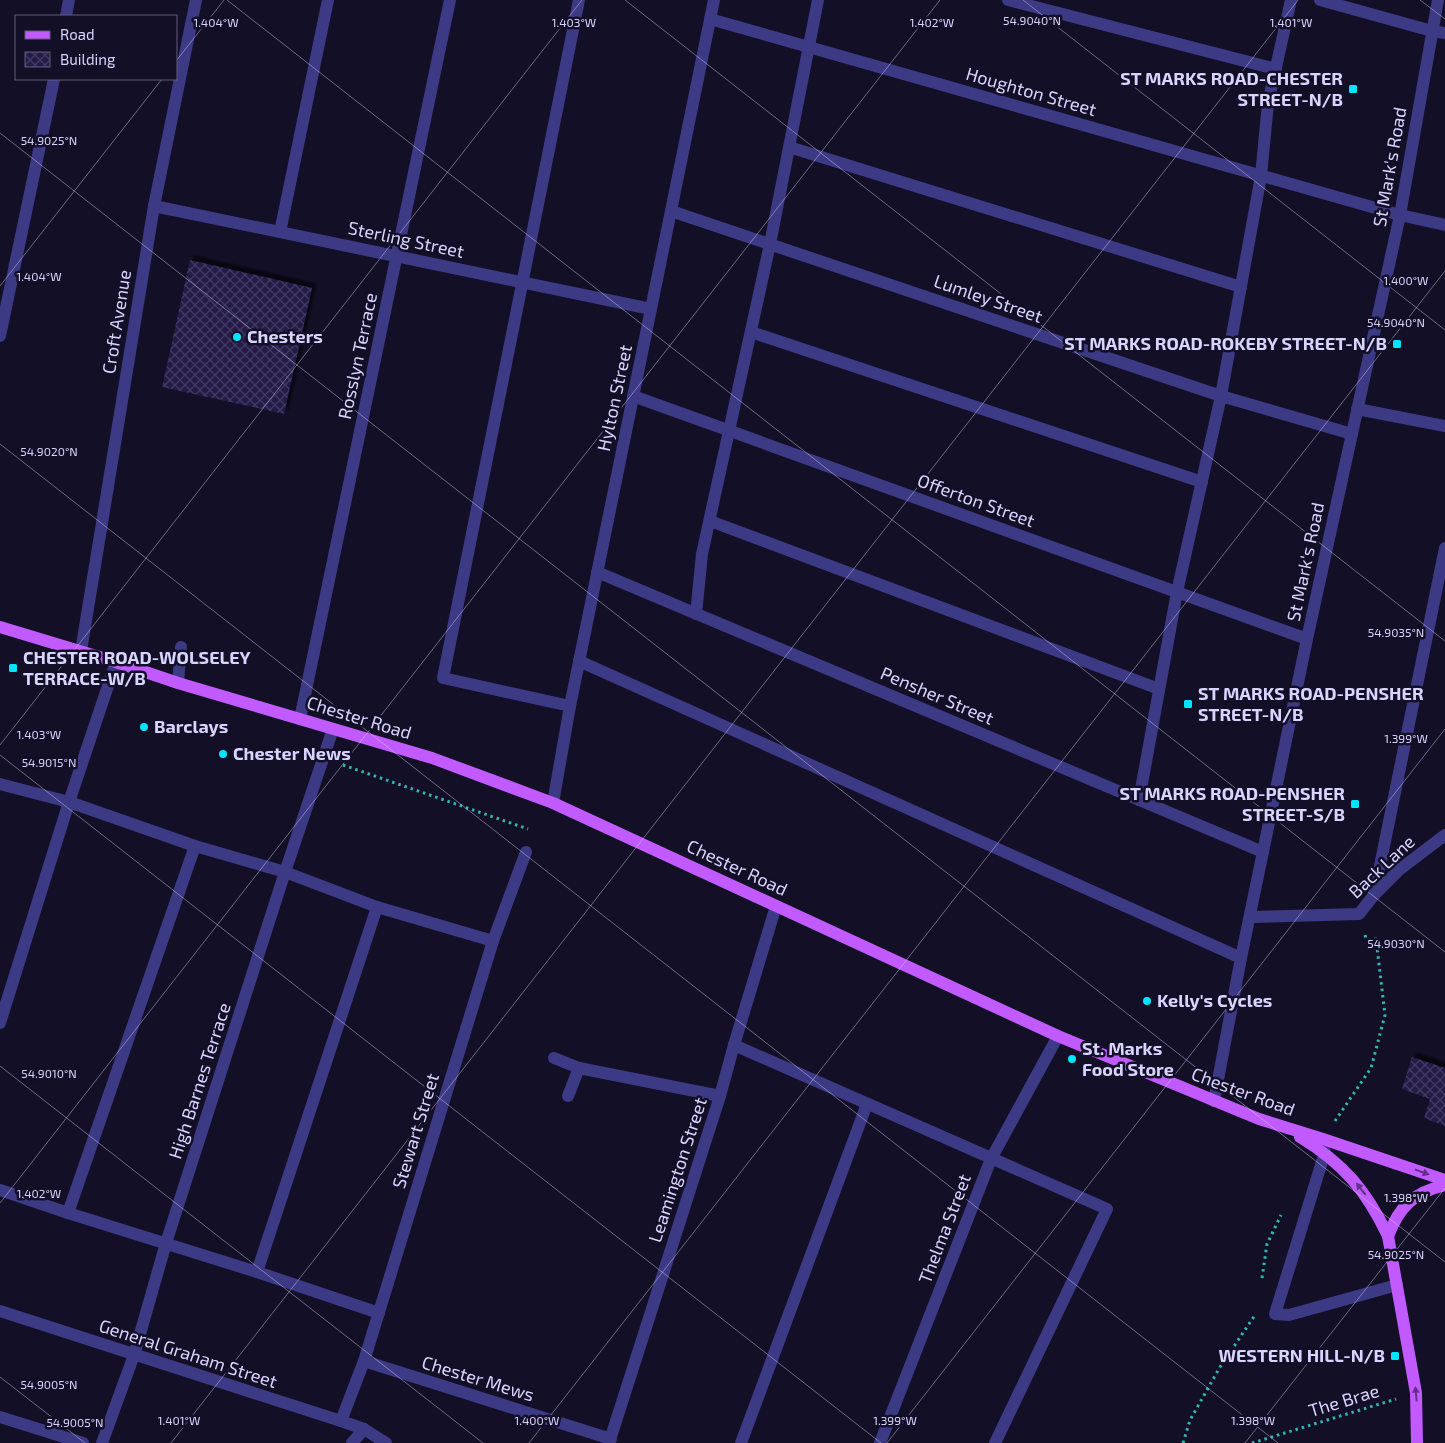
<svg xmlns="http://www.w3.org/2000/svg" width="1445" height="1443" font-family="'Exo 2',sans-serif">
<defs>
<pattern id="building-cross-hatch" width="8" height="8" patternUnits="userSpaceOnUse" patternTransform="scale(1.25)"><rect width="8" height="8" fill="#241b47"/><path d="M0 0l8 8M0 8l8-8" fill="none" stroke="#433b63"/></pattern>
<filter id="shadow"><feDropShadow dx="4.5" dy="-4.5" stdDeviation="1" flood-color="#0009"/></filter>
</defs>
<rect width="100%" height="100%" fill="#130f26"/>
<g fill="url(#building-cross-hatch)" filter="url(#shadow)">
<path d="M190,260L312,288L284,414L162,387Z"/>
<path d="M1412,1057L1445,1068V1126L1424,1118L1430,1099L1402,1089Z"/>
</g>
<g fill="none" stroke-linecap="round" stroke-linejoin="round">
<g stroke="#2fb8b0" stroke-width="3" stroke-dasharray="2.5 4" stroke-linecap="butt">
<path d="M343,765L528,829"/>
<path d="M1335,1121L1371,1068L1385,1015L1376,939L1366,940L1365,934"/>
<path d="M1262,1278L1267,1244L1281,1215"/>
<path d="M1183,1443L1190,1420L1220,1367L1255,1315"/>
<path d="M1252,1443L1396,1399"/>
</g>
<g stroke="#3d3a85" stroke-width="12">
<path d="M1008,0L1276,69"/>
<path d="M66,16L69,0"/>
<path d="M789,147L1241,287"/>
<path d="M280,232L328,0"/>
<path d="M751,332L1202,482"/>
<path d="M0,336L54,79"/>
<path d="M710,521L1159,689"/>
<path d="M696,614L702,554L770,244L818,0"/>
<path d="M579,661L1241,958"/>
<path d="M178,683L181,647"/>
<path d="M570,706L443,678L579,0"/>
<path d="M0,784L69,802L195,846L285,872L377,907L493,941"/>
<path d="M1139,800L1177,592L1221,396L1261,176L1268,103L1291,0"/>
<path d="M1374,895L1445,548"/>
<path d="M734,1045L1107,1209L995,1443"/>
<path d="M1325,1152L1275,1314L1289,1315L1397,1285"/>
<path d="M0,1190L68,1213L257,1272L379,1313"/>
<path d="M68,1213L195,846"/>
<path d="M257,1272L377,907"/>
<path d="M0,1417L83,1443"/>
<path d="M741,1443L867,1104"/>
</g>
<g stroke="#3d3a85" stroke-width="12">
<path d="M1320,0L1432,31L1445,33"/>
<path d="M710,19L1400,215L1445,225"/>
<path d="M154,206L651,309"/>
<path d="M671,211L1221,396L1352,434"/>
<path d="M633,396L1307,639"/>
<path d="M1357,409L1445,426"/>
<path d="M597,572L1263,852"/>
<path d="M81,651L154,206L196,0"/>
<path d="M300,719L450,0"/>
<path d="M553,803L570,706L714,0"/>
<path d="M1250,917L1359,914L1374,895L1399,870L1445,835"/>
<path d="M0,1023L69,802L116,662"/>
<path d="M554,1058L579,1068L720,1096"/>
<path d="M568,1096L579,1068"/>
<path d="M1214,1101L1241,958L1307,639L1400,215L1438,0"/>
<path d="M0,1311L341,1421L364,1429L386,1443"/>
<path d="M364,1361L611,1439"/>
<path d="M341,1421L364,1361L493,941L526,852"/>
<path d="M102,1443L134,1355L166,1243L285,872L333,729"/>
<path d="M352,1443L364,1429"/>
<path d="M609,1443L720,1096L734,1045L776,906"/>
<path d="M880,1443L991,1159L1058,1036"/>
</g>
<g stroke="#c25bff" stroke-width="12">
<path d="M0,627L116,662L178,683L432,758L553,803L1058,1036L1259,1119L1323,1139L1445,1180"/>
<path d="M1300,1137C1344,1164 1366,1190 1388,1236L1416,1393L1417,1443"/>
<path d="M1388,1236C1399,1207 1414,1192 1445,1185"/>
</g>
</g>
<defs><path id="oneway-solid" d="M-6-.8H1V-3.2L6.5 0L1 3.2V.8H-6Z" transform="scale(1.25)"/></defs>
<g fill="#623188">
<use href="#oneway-solid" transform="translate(1422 1172) rotate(19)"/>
<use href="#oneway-solid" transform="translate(1361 1189) rotate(-128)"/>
<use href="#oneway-solid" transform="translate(1416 1394) rotate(-95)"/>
</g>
<path fill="none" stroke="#d9d4ff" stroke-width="1" stroke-opacity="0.45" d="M227,0L1445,952M625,0L1445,641M1023,0L1445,330M1420,0L1445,19M176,61L224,0M0,133L1445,1262M0,286L162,79M0,444L1278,1443M0,745L582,0M0,755L881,1443M0,1066L483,1443M0,1203L940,0M0,1377L85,1443M171,1443L1298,0M529,1443L1445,271M887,1443L1445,729M1245,1443L1445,1188"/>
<g fill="#00e5ff" stroke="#130f26" stroke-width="2">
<rect x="1348" y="84" width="10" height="10" rx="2.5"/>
<circle cx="237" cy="337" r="5"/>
<rect x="1392" y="339" width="10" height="10" rx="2.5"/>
<rect x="8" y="663" width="10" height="10" rx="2.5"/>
<rect x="1183" y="699" width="10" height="10" rx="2.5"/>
<circle cx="144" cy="727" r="5"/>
<circle cx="223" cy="754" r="5"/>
<rect x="1350" y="799" width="10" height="10" rx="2.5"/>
<circle cx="1147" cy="1001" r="5"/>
<circle cx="1072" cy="1059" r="5"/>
<rect x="1390" y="1351" width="10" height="10" rx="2.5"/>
</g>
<g text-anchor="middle" stroke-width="5" stroke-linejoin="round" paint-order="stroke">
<g font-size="18" font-weight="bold" fill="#d9d4ff" stroke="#130f26" text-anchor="start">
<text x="1343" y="85" text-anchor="end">ST MARKS ROAD-CHESTER<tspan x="1343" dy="21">STREET-N/B</tspan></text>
<text x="247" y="343">Chesters</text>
<text x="1387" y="350" text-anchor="end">ST MARKS ROAD-ROKEBY STREET-N/B</text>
<text x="23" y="664">CHESTER ROAD-WOLSELEY<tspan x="23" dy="21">TERRACE-W/B</tspan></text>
<text x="1198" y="700">ST MARKS ROAD-PENSHER<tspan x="1198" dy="21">STREET-N/B</tspan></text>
<text x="154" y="733">Barclays</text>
<text x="233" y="760">Chester News</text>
<text x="1345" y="800" text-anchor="end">ST MARKS ROAD-PENSHER<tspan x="1345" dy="21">STREET-S/B</tspan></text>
<text x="1157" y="1007">Kelly's Cycles</text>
<text x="1082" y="1055">St. Marks<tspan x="1082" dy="21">Food Store</tspan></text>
<text x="1385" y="1362" text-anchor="end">WESTERN HILL-N/B</text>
</g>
<g font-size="18" fill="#d9d4ff" stroke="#130f26">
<text transform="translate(1031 92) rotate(16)" y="6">Houghton Street</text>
<text transform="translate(1390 167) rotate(-80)" y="6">St Mark's Road</text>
<text transform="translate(406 240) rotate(12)" y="6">Sterling Street</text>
<text transform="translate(988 299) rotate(19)" y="6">Lumley Street</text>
<text transform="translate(117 322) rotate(-81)" y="6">Croft Avenue</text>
<text transform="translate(358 356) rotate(-78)" y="6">Rosslyn Terrace</text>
<text transform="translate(615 398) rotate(-78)" y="6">Hylton Street</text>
<text transform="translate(976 501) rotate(20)" y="6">Offerton Street</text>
<text transform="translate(1306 562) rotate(-78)" y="6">St Mark's Road</text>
<text transform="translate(937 696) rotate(23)" y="6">Pensher Street</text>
<text transform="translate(359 718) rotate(17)" y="6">Chester Road</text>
<text transform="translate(1382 867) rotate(-43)" y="6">Back Lane</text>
<text transform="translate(737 868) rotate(25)" y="6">Chester Road</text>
<text transform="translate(200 1081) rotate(-72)" y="6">High Barnes Terrace</text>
<text transform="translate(1243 1092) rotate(20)" y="6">Chester Road</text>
<text transform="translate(416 1131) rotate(-73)" y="6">Stewart Street</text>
<text transform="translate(678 1170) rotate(-72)" y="6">Leamington Street</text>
<text transform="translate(945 1229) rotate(-69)" y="6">Thelma Street</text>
<text transform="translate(188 1354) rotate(18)" y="6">General Graham Street</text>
<text transform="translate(478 1379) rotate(17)" y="6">Chester Mews</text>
<text transform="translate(1344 1401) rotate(-17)" y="6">The Brae</text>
</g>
</g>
<g font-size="12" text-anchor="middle" fill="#d9d4ff" stroke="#130f26" stroke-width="5" stroke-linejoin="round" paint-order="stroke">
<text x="1032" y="25">54.9040°N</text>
<text x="216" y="27">1.404°W</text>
<text x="574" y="27">1.403°W</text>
<text x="932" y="27">1.402°W</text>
<text x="1291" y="27">1.401°W</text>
<text x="49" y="145">54.9025°N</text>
<text x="39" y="281">1.404°W</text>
<text x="1406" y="285">1.400°W</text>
<text x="1396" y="327">54.9040°N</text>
<text x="49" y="456">54.9020°N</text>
<text x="1396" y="637">54.9035°N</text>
<text x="39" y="739">1.403°W</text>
<text x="1406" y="743">1.399°W</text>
<text x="49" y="767">54.9015°N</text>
<text x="1396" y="948">54.9030°N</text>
<text x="49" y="1078">54.9010°N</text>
<text x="39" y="1198">1.402°W</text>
<text x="1406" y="1202">1.398°W</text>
<text x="1396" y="1259">54.9025°N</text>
<text x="49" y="1389">54.9005°N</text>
<text x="179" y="1425">1.401°W</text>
<text x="537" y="1425">1.400°W</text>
<text x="895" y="1425">1.399°W</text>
<text x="1253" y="1425">1.398°W</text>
<text x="75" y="1427">54.9005°N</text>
</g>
<rect x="15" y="15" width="162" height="65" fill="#130f26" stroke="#625e7d"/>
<rect x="25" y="31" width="25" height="8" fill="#c25bff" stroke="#625e7d"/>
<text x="60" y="40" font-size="15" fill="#d9d4ff">Road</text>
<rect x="25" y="52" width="25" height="15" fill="url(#building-cross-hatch)" stroke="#625e7d"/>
<text x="60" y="65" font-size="15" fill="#d9d4ff">Building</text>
</svg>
